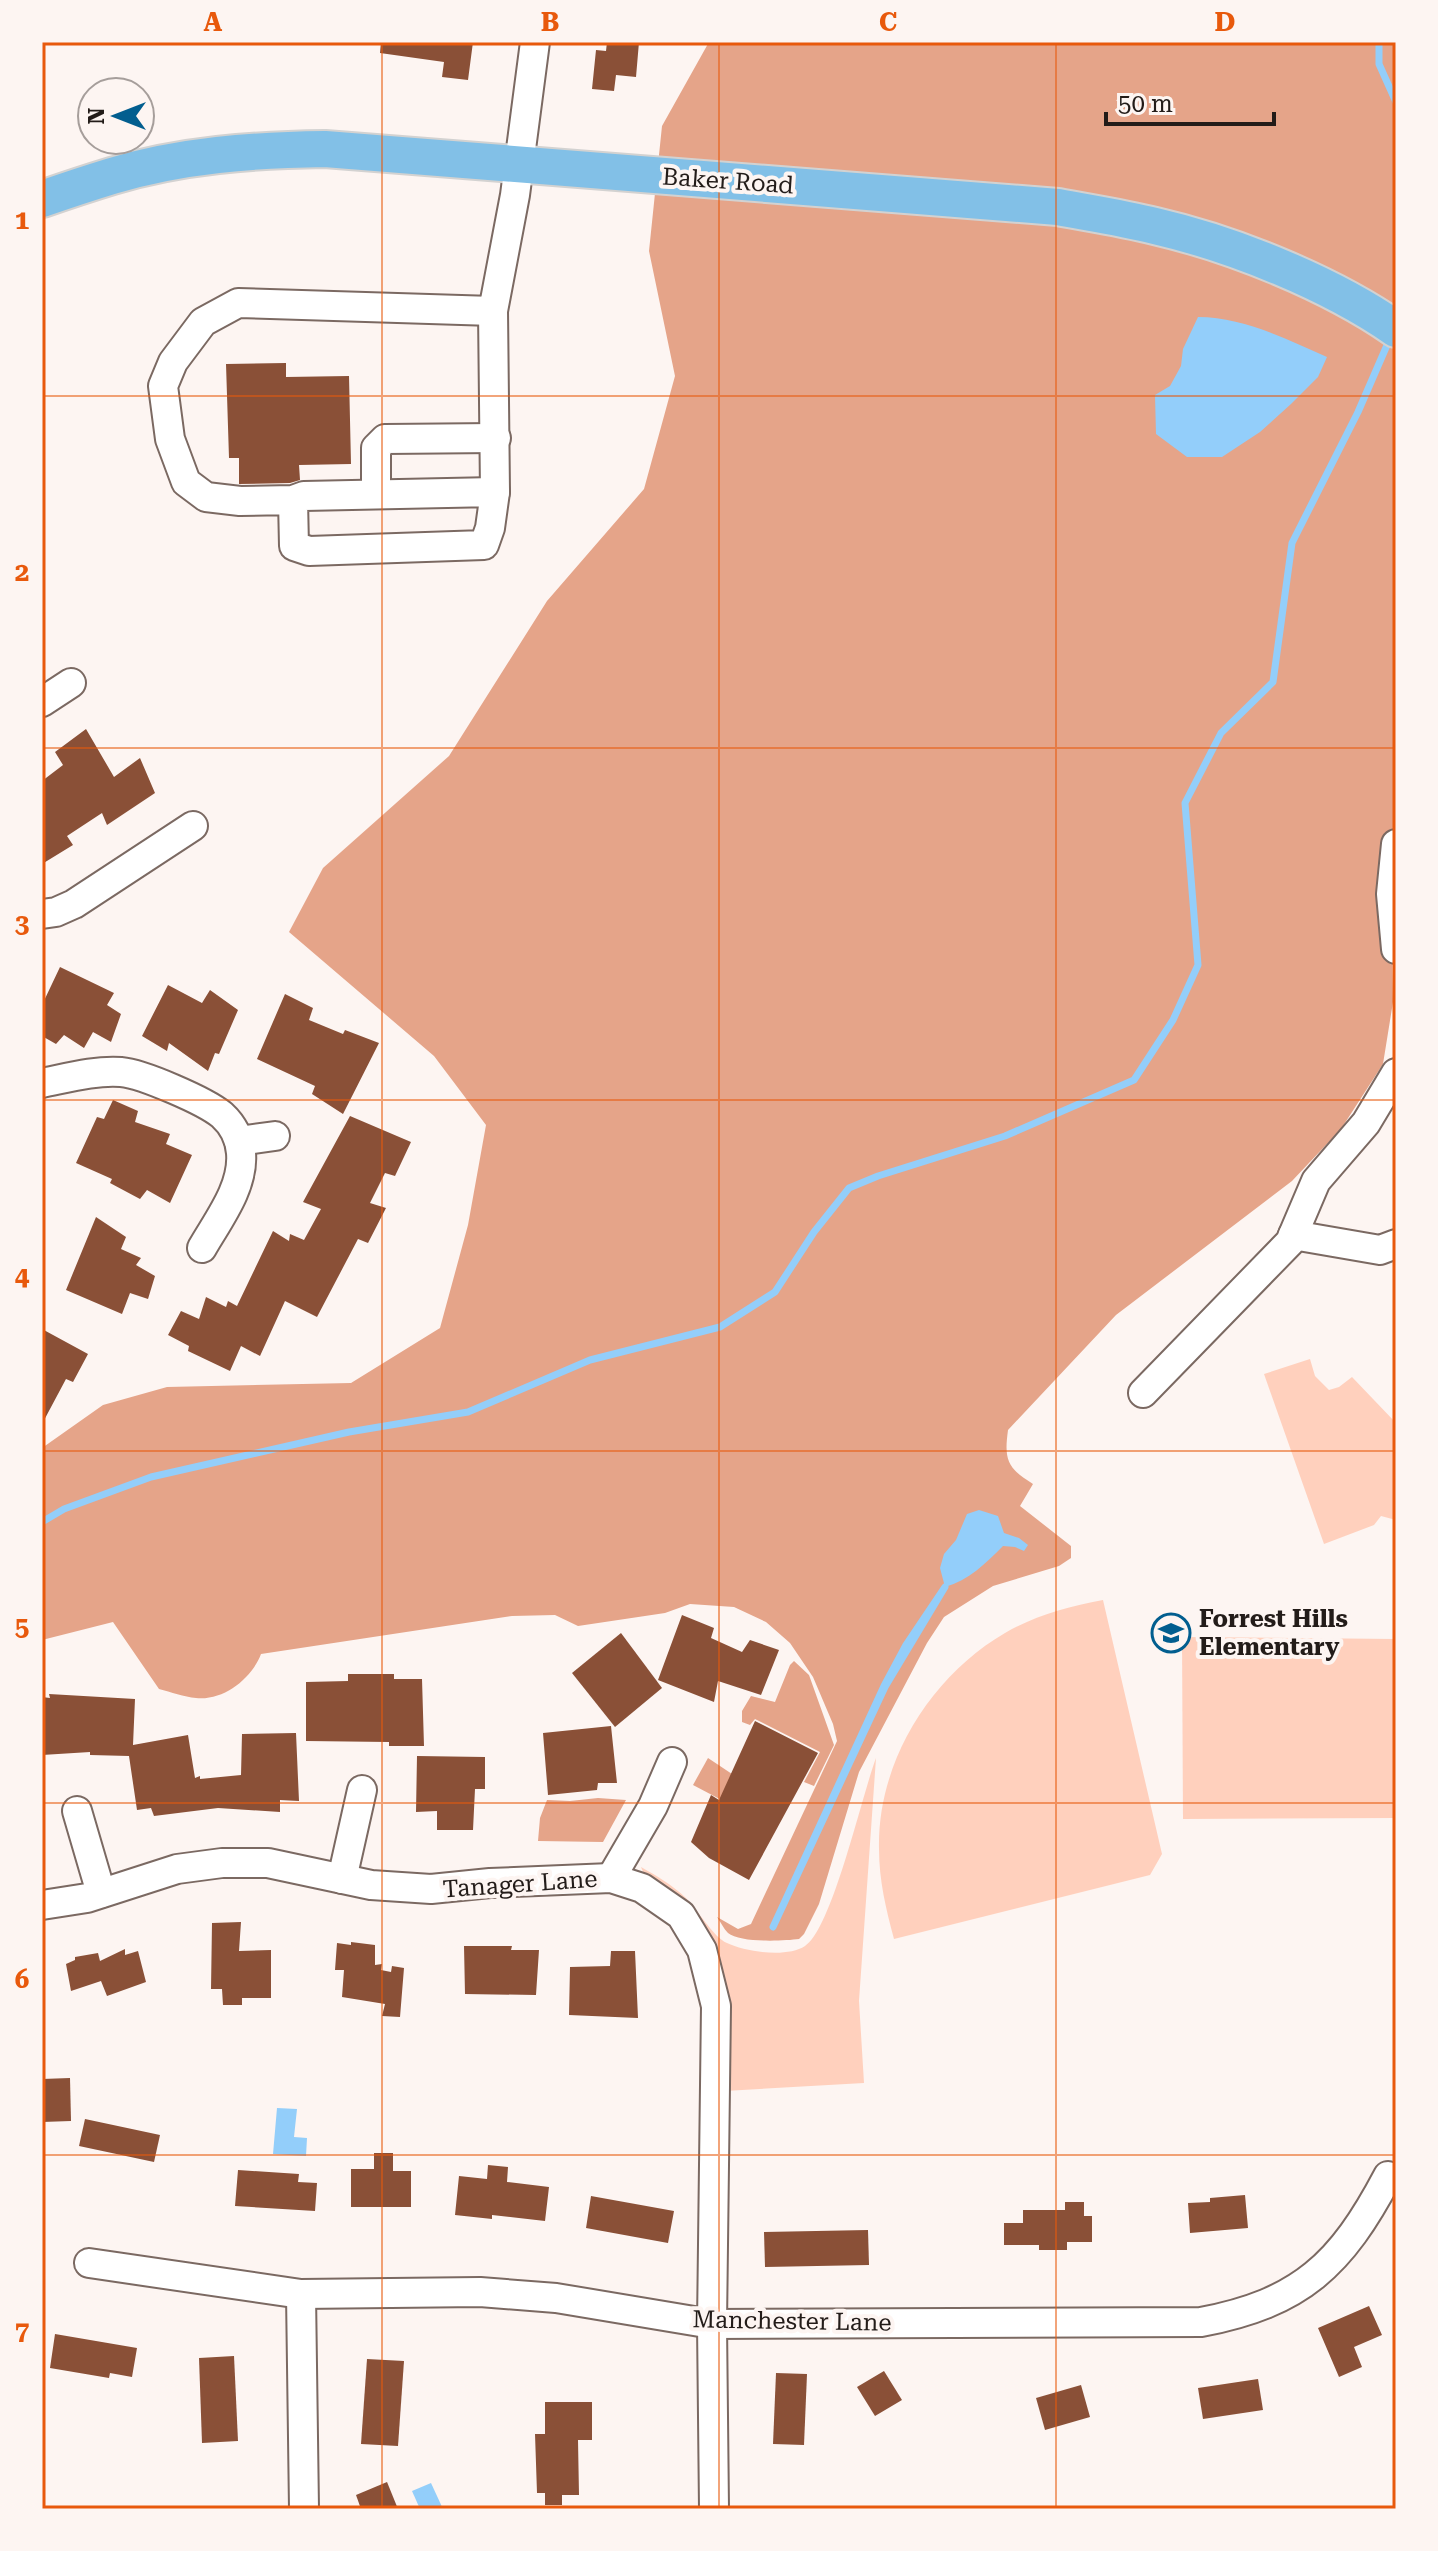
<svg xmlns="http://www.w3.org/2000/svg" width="1438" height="2551" font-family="'Roboto Serif',serif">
<rect width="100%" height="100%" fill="#fdf5f2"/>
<g fill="#ffd0bd">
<path d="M1310,1359L1315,1376L1329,1390L1339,1387L1352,1377L1396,1423V1520L1381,1516L1374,1525L1324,1544L1264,1374Z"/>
<path d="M1103,1600L1162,1854L1150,1875L894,1939C886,1909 879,1880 879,1849C877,1762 931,1676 1005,1633C1036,1615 1068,1607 1103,1600Z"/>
<path d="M1182,1637L1396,1639V1818L1183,1819Z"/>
<path d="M876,1758L859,2001L864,2083L725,2091L712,1941L693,1911L675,1894L644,1874L641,1867C657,1876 672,1885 686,1898C698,1910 713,1937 727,1943C746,1952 787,1958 805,1946C832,1929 862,1795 876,1758Z"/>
</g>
<g fill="#e5a489">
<path d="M709,42H1396V799L1390,855L1393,1002L1383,1064L1341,1129L1292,1181L1116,1315L1008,1430C1004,1460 1007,1468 1033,1484L1020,1506L1071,1546V1558L1059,1566L993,1586L944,1617L927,1643L859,1772L819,1904L804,1934L799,1939C783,1941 740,1943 728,1933C724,1929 720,1921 717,1917L738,1929L751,1924L837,1741L833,1724L813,1677L790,1643L766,1622L734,1607L690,1604L665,1613L578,1626L555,1615L512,1616L261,1654C252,1678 224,1701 196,1698C184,1697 171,1692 159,1689L113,1622L42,1640V1448L103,1405L167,1387L351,1383L440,1328L468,1225L486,1125L434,1056L289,932L323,868L449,756L547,601L644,489L675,376L649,251L662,126Z"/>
<path d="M794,1661L809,1675L834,1745L814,1786L804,1782L820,1752L755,1719L750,1725L742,1722V1711L751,1696L775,1702L790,1665Z"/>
<path d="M708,1758L744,1782L731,1805L693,1785Z"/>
<path d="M598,1798L626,1800L603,1842L538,1841L540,1818L547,1800L570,1801Z"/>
</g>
<g fill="#93cefa">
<path d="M1198,317C1243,317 1286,339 1327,357L1318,377L1291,404L1260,432L1222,457H1187L1156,434L1155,395L1170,386L1181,366L1183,349Z"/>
<path d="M979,1510L998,1516L1004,1533L1019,1538L1028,1545L1024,1551L1015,1547L1003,1546C985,1564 969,1580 945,1587L940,1568L944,1554L956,1540L967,1514Z"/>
<path d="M277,2108L297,2109L294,2137L307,2138L306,2156L273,2154Z"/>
<path d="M431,2483L443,2509H420L412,2491Z"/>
</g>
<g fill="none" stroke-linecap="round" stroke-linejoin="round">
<g stroke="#93cefa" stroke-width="7">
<path d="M1379,42V64L1396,102"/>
<path d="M42,1522L64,1509L151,1477L349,1432L468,1412L590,1360L720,1327L775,1292L814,1232L849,1188L878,1176L1005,1136L1134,1080L1173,1020L1198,965L1185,803L1221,733L1273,682L1292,543L1358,412L1391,336"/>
<path d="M945,1587L885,1687L773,1927L884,1686L906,1645Z"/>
</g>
</g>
<g fill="#8a5037">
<path d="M381,42H473L468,80L442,77L444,62L380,53Z"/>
<path d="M607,42H639L636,77L616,75L614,91L592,89L596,50L606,51Z"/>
<path d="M286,363V377L349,376L351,464L299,465L300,480L290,483L239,484V458H229L226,364Z"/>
<path d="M86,729L114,777L140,758L155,793L107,825L102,813L67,836L73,845L42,864V781L63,765L55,752Z"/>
<path d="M60,967L114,993L107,1005L121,1014L111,1042L93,1032L84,1048L64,1035L56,1044L42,1036V1005Z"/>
<path d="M168,985L202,1003L210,990L238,1010L219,1054L215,1053L208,1071L169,1043L167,1051L142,1036Z"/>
<path d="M285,994L313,1008L309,1020L343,1034L345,1030L379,1043L343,1114L312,1094L315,1086L257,1059Z"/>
<path d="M113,1100L138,1111L135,1122L170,1134L166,1144L192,1155L170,1203L147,1190L140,1199L110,1183L112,1179L76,1163L97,1117L104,1119Z"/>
<path d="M350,1116L411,1142L395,1176L385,1173L370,1203L386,1208L368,1243L358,1239L317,1317L285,1301L260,1356L241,1346L230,1371L188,1351L189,1346L168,1335L181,1311L199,1319L206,1297L226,1307L228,1301L237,1306L273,1231L289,1241L290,1234L304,1240L321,1209L303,1202Z"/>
<path d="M96,1217L126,1237L121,1249L141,1258L136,1265L155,1276L148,1299L130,1293L122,1314L66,1290Z"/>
<path d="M42,1329L88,1354L73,1382L66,1379L42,1424Z"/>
<path d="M682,1615L714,1628L711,1638L742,1652L750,1640L779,1650L761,1695L718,1681L714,1702L658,1680Z"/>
<path d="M621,1633L662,1688L615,1727L572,1673Z"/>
<path d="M348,1674H394V1679H422L424,1746H389V1742L306,1741V1682L348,1681Z"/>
<path d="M49,1694L135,1699L133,1745L188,1735L195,1778L200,1776V1779L241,1775L242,1734L296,1733L299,1801L280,1800V1812L218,1808L154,1816L151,1808L137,1810L129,1756L90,1755V1752L42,1755V1697L50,1698Z"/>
<path d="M755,1721L818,1753L749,1880L709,1858L691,1842L711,1795L719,1800Z"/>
<path d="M611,1726L617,1783H598L597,1790L548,1795L543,1733Z"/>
<path d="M417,1756L485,1757V1789H475L473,1830H437V1811L416,1812Z"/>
<path d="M241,1922L239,1951L271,1950V1998H242V2005H223L222,1989H211L212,1923Z"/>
<path d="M351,1942L375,1945V1965L382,1964L381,1970L391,1972L392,1966L404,1968L400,2017L382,2016L385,2004L342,1997L344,1970H335L337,1943L351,1945Z"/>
<path d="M464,1946H512L511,1950H539L536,1995L465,1994Z"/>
<path d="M125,1949V1955L138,1951L146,1982L107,1996L101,1981L71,1991L66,1964L75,1960V1957L98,1953L100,1961Z"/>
<path d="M611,1951H635L638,2018L569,2015L570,1967L610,1966Z"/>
<path d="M70,2078L71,2121L42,2122V2079Z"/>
<path d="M85,2119L160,2135L154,2162L79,2146Z"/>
<path d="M374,2153H393V2171H411V2207H351V2169H374Z"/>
<path d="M488,2165L508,2167L507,2182L549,2187L545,2221L492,2215V2219L455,2215L459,2176L487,2179Z"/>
<path d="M238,2170L299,2174L298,2182L317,2183L315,2211L235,2206Z"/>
<path d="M1245,2195L1248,2228L1190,2233L1188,2203L1210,2202V2198Z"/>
<path d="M591,2196L674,2211L668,2243L586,2228Z"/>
<path d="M1065,2202H1084V2216H1092V2242H1067V2250H1039V2245H1004V2223H1023V2210H1065Z"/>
<path d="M868,2230L869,2265L765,2267L764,2232Z"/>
<path d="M1369,2306L1382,2335L1354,2347L1362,2367L1339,2377L1318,2328Z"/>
<path d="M55,2334L137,2348L132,2377L110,2373L109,2378L50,2368Z"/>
<path d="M234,2356L238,2441L202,2443L199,2358Z"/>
<path d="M367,2359L404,2361L398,2446L361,2444Z"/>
<path d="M884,2371L902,2400L875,2416L857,2387Z"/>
<path d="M776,2373L807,2374L804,2445L773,2444Z"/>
<path d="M1258,2379L1263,2410L1203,2419L1198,2388Z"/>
<path d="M1081,2385L1090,2417L1045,2430L1036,2398Z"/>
<path d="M545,2402H592V2440H578L579,2495H562V2505H545V2493H537L535,2434H545Z"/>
<path d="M387,2482L398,2509H361L356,2495Z"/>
</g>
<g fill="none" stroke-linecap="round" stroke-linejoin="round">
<g stroke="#7b6962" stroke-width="32">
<g id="minor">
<path d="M493,311L495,492"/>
<path d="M376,494V448L385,439L496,438"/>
<path d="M293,500L294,546L309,551L484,545L490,528L495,492L304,496L293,500L240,501L206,497L186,482L170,439L163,386L173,362L203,322L238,303L493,311L515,195L535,42"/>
<path d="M42,702L71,683"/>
<path d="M1396,844L1391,894L1396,949"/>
<path d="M42,914L56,912L74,904L193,826"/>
<path d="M42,1083C67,1078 96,1070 121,1072C143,1074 205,1101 222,1115C233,1125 240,1139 241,1153C244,1187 218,1220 202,1248"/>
<path d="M239,1141L275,1136"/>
<path d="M1293,1235L1380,1250L1396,1244"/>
<path d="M1143,1393L1290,1242L1316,1181L1366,1123L1396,1073"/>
<path d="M77,1811L101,1893"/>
<path d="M611,1878L653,1806L672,1762"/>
<path d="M342,1879L362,1790"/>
<path d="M42,1905L87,1898L177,1869L222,1863H268L371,1885L431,1889L490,1883L611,1878L642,1888L681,1915L702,1950L716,2006L712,2324L714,2509"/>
<path d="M89,2263L301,2294L480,2292L556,2298L712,2324L1201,2322C1301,2303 1341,2265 1388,2176"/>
<path d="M301,2294L304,2509"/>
</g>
</g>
<g stroke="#d3d2d1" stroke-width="40">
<path id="major" d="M42,199C65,191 89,183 112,176C181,155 254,150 325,149L1058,207C1090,213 1123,218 1155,226C1233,244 1330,283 1396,329"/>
</g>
<use href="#minor" stroke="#fff" stroke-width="28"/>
<use href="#major" stroke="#82c0e7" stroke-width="36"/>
</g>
<path fill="none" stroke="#e8590c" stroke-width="2" stroke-opacity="0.55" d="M382,42V2509M719,42V2509M1056,42V2509M42,396H1396M42,748H1396M42,1100H1396M42,1451H1396M42,1803H1396M42,2155H1396"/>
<defs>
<g id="school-ring" transform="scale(2)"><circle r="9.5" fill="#fdf5f2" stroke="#025e8f" stroke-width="1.5"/><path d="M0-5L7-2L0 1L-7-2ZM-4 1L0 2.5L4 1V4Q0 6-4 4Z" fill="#025e8f"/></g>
</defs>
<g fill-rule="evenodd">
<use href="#school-ring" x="1171" y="1633"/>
</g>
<g text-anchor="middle" stroke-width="8" stroke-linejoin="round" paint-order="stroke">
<g font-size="24" fill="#231c19" stroke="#fdf5f2">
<text transform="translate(728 181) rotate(4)" y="8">Baker Road</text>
<text transform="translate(520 1884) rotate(-4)" y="8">Tanager Lane</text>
<text transform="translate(792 2321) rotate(1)" y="8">Manchester Lane</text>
</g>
<g font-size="24" font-weight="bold" fill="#231c19" stroke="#fdf5f2" text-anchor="start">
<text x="1199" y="1627">Forrest Hills<tspan x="1199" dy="28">Elementary</tspan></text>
</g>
</g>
<rect width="1438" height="2551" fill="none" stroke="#fdf5f2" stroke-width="88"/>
<g transform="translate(116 116) rotate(270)"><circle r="38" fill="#fdf5f2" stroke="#a69e9b" stroke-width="2"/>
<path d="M0-6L14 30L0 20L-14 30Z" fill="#025e8f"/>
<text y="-12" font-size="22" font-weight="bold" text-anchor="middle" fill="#231c19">N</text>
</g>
<path d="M1106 112v12h168v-12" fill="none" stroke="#231c19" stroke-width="4"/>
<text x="1118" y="112" font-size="24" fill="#231c19" stroke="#fdf5f2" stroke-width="6" paint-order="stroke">50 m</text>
<rect x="44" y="44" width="1350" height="2463" fill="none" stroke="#e8590c" stroke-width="3"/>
<g font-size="26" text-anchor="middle" font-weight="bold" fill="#e8590c">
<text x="213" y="31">A</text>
<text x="550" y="31">B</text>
<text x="888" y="31">C</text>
<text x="1225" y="31">D</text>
<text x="22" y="229">1</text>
<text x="22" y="581">2</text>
<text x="22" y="933">3</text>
<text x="22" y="1285">4</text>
<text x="22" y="1636">5</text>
<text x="22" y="1988">6</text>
<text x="22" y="2340">7</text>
</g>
</svg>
